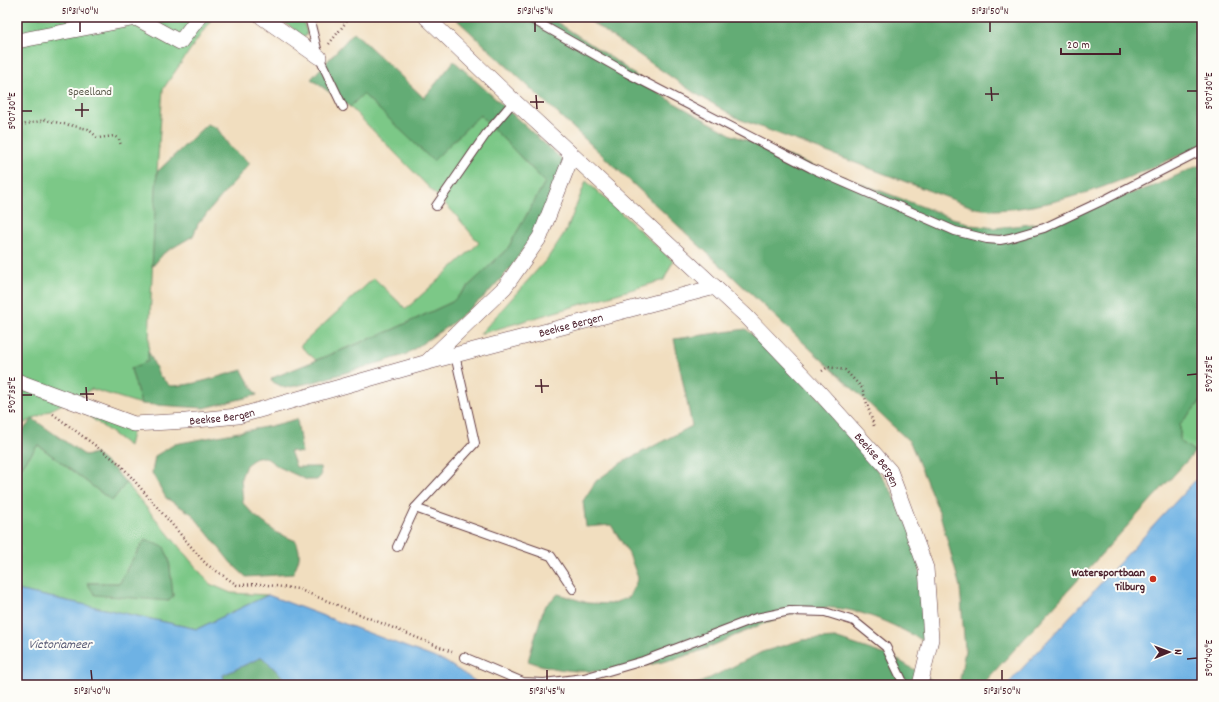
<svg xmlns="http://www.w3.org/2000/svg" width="1219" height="702" font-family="Dekko,sans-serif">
<rect width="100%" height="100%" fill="#fdfcf7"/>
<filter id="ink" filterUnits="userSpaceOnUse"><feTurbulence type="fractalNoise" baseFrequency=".025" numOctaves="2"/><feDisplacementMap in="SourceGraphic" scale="8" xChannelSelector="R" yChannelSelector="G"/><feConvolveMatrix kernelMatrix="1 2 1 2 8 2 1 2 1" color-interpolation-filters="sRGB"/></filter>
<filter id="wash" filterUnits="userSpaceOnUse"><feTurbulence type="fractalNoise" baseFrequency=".012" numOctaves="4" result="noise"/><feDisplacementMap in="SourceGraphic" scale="16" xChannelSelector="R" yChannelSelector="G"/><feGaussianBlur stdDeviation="0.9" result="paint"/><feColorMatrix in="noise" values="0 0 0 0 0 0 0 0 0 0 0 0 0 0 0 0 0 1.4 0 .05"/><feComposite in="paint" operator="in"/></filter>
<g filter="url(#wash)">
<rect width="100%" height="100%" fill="#f1debf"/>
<g fill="#7bc887" stroke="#627459" fill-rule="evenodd">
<path d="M17,17H213L163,89L157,172L148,361L131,369L141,404L92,389L17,427Z"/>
<path d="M277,17H302L307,33L306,36L304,37Z"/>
<path d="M363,94L433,160L480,115L545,182L508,248L452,302L392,330L316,360L300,346L374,278L406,309L479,243L454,213L350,107Z"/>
<path d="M586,181L673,261L664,280L480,334L547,259L567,229Z"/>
<path d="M1202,400V457L1180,441V424Z"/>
<path d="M78,408L134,425L129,446Z"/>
<path d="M38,445L112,501L126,483L210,584L231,593L268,595L197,629L17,590V473ZM145,540L169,559L173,596L169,601L87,583H120L129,565Z"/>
</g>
<g fill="#64ac74" stroke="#576650">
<path d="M454,17H549L609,56L671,101L732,135L971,225L995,228L1040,223L1154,186L1202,164V400L1180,424V441L1195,452L982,685H959L965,650L960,587L940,514L910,442Z"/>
<path d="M584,17H1202V145C1139,174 1067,207 996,210C989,210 982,209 975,208L739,119L693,92Z"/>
<path d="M354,32L424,98L454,61L567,164L537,228L510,269L485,296L451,324L405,355L314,382L285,388L271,381L272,378L392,330L452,302L508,248L545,182L480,115L433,161L363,94L350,107L311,79Z"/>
<path d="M207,124L217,128L230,147L250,163L198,224L193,236L164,253L152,267L157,172Z"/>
<path d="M746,329L811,388L855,437L892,492L914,539L935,647C903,630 871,611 834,608C806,605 764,623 739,634C722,641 705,650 688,655C680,658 671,660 662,662C618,672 571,677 528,661L544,607L558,594L588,603L611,604L629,597L638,578L629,554L611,525L586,527L583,501L596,481L621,463L692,426L674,339Z"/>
<path d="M148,350L159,375L170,386C194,386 219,376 242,370L248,381L257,395L204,408L141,404L131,369L148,361Z"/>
<path d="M33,419L86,456L94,453L115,470L126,483L112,501L38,445L17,473V436Z"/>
<path d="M297,419L302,453L290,451L296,467H320L321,476L317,480H307L279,467L265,457H257L246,465L241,478L243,503L254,515L277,533L296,541C302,556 299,559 293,574L246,577L231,563L192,514L166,498L152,473L155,456L175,444L271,426Z"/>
<path d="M145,540L164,547L169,559L173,596L169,601L95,595L87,583H120L129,565Z"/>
<path d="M835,638L895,658L933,681L932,685H691L700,683L762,652L802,640Z"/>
<path d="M262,657L286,680L287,685H225L223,675Z"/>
</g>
<g fill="#6eb2e4" stroke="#5c6888">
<path d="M1202,473V685H1007Z"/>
<path d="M17,590L197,629L268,595L446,662L481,685H287L286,680L262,657L223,675L225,685H17Z"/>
</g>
</g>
<g filter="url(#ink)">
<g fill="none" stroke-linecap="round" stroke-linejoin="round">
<g stroke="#633c41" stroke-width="10">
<g id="lane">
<path d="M309,17L319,57L343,107"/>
<path d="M528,17L627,73L811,168L955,231L987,239L1000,240L1010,238L1044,228L1108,198L1202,150"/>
<path d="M436,206L486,134L514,101"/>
<path d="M415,508L551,556L573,589"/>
<path d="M397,547L415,508L475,443L455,355"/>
<path d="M464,657L523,682L544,683L584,678L643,661L756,618L790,611L825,612L854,621L886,647L902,680L903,685"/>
</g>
</g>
<g stroke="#633c41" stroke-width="16">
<g id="street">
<path d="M262,17L319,57"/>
<path id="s1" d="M426,17L514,101L746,316L820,393L890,471L926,568L931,639L920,685"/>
<path d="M17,41L136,18L180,42L199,17"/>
<path d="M428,361L505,287L540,237L572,155"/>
<path id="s2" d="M17,381L134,424L186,421L238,416L428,362L715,287"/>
</g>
</g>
<g stroke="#633c41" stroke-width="2.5" stroke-dasharray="1 3" stroke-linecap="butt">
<path d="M329,44L350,17"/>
<path d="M17,126L45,120L88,129L98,138L114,136L119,139L121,145"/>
<path d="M822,371L828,367L845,370L862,388L874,426"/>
<path d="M53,414L120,464L206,564L237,585L260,584L298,589L452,652"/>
</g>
<use href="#lane" stroke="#fff" stroke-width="8"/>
<use href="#street" stroke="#fff" stroke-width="15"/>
</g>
</g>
<path fill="none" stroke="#4a1f2b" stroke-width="1.5" d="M80,22V32M535,22V32M990,22V32M991,87L992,101M1187,91H1197M985,94H999M536,95L537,109M530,102H544M82,103V117M75,110H89M22,111H32M996,371L997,385M1187,375L1197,374M990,378H1004M541,379L542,393M535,386H549M86,387L87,401M80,394H94M22,395H32M1187,659L1197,658M91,670L92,680M547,670V680M1002,670V680"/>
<circle fill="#c8321e" stroke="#fdfcf7" stroke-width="1.5" cx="1153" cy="579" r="4"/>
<g text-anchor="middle" stroke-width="4" stroke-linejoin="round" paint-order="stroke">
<g font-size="12" fill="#5b5a4b" stroke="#fdfcf7">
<text x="90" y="95">Speelland</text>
</g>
<g font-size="12" fill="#4a1f2b" stroke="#fdfcf7">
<text dy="4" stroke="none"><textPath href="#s2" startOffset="574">Beekse Bergen</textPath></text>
<text dy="4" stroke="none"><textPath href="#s2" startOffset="213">Beekse Bergen</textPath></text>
<text dy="4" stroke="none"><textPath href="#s1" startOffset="633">Beekse Bergen</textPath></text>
</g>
<g font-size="12" font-weight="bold" fill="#4a1f2b" stroke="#fdfcf7" text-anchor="end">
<text x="1145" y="576">Watersportbaan<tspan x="1145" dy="14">Tilburg</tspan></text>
</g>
<g font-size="13" font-style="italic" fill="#585a75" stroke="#fdfcf7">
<text x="60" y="648">Victoriameer</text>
</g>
</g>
<rect width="1219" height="702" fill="none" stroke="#fdfcf7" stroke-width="44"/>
<g transform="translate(1169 652) rotate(89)" stroke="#fdfcf7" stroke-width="3" paint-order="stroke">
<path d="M0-3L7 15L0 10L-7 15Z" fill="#4a1f2b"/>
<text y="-6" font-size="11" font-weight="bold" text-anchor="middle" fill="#4a1f2b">N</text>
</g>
<path d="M1061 48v6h59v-6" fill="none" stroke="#4a1f2b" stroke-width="2"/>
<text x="1067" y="48" font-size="12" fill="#4a1f2b" stroke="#fdfcf7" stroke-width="3" paint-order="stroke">20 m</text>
<rect x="22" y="22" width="1175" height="658" fill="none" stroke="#4a1f2b" stroke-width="1.5"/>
<g font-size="10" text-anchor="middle" fill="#4a1f2b">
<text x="80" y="14">51°31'40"N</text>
<text x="535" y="14">51°31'45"N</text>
<text x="990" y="14">51°31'50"N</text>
<text transform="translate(1208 91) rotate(-90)" y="4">5°07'30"E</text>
<text transform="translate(11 111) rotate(-90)" y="4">5°07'30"E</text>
<text transform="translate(1208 374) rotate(-90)" y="4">5°07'35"E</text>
<text transform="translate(11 395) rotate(-90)" y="4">5°07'35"E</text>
<text transform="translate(1208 658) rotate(-90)" y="4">5°07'40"E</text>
<text x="92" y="694">51°31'40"N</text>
<text x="547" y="694">51°31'45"N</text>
<text x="1002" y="694">51°31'50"N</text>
</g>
</svg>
